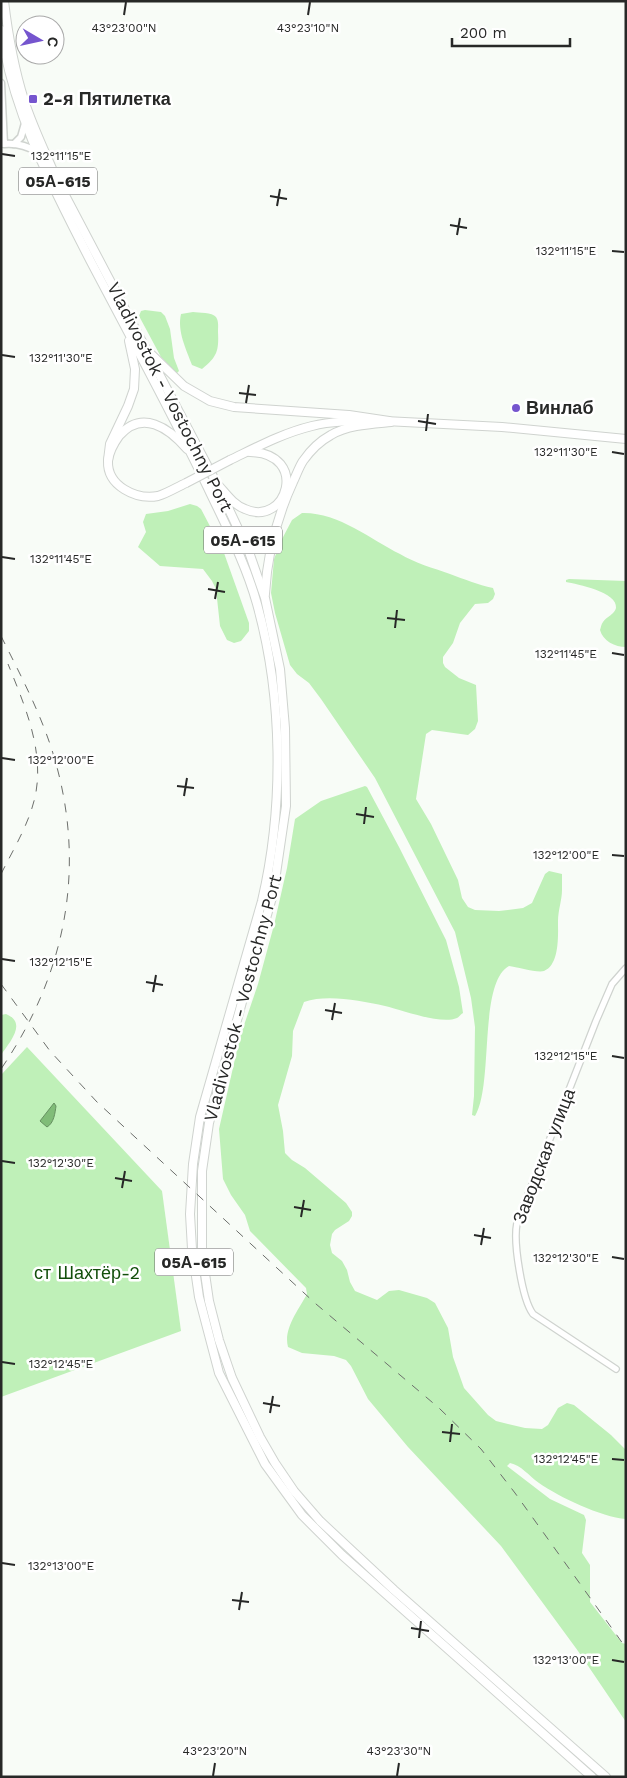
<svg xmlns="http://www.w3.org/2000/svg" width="627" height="1778" font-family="'Work Sans',sans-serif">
<rect width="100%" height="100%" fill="#f8fcf7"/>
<g fill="#bff0b8">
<path d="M145,310L161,312L165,316L170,329L174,358L179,371L177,373L161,357L139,316L141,311Z"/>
<path d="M193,312C199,313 212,312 216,317C219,321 218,328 218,332C219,351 217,357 202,369L192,365C186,349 177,331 181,314Z"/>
<path d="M190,504L197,506L201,509L224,553L249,623V631L241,641L234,643L227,640L220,626L216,589L212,581L203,569L160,566L138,547L146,532L143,522L146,514L168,511Z"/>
<path d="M302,513C338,512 370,539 400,554C415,563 433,568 450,574C464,579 478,585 493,588L495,594L493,599L488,603L475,604L460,623L453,643L443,657V663L445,667L459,678L476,685L478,721L475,729L468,735L432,730L426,734L416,799L431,824L458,880L462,898L468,907L475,910L499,911L523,908L532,903L545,874L549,871L562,874C562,879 562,885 562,890C562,900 558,910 558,921C558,934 560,965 544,971C537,973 517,967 509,966C478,983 494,1085 475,1116L472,1115L474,1096L475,1027L471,998L455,932L375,778L321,699L309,683L297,674L290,665L275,613L271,593L274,559L282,539L292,520Z"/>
<path d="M569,579L626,581V647C615,647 603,641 600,630C601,627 601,625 603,622C606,617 615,614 616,608C618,592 577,584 566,582V580Z"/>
<path d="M365,786L367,787L399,847L446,940L459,987L463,1013C461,1014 459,1017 457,1018C441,1025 402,1010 385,1006C360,1001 328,994 304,1002L293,1031L292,1056L278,1105L283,1131L285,1153L292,1160L305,1168L346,1203L352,1212V1216L349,1221L335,1230L332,1234L330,1245L332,1253L342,1261L347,1270L350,1282L355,1291L377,1300L389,1291L399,1290L427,1298L435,1303L448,1328L453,1357L464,1388L488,1415L496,1421L525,1428L542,1429L548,1425L558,1408L567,1403L574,1405L611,1435L626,1450V1519C601,1517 559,1497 539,1483C529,1476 521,1465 510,1463L507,1466L550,1499L584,1515L586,1520L582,1553L590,1565V1602L622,1643L626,1644V1722L578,1651L501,1546L408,1447L368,1399L351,1366L346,1360L334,1356L302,1353L288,1347C283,1329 299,1309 307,1294L306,1288L250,1231L245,1215L231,1195L223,1179L219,1129L240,1037L258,984L274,925L287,868L295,819L321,801Z"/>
<path d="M6,1014C28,1023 9,1043 1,1055V1015Z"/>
<path d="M27,1047L162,1191L181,1331L1,1397V1075Z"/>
</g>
<path fill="#80bc78" stroke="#659060" d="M54,1103L56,1106C55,1113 54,1123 47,1127L40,1121Z"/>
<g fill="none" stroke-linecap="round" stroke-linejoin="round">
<g stroke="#cfd3cf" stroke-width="8">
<path id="tertiary" d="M616,1369L533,1314C522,1299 513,1242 517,1223L596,1021L612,984L626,968"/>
</g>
<g stroke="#cfd3cf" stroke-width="9">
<g id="secondary">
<path d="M1,83L4,144C16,143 26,145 37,152"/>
<path d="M14,144L21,137L25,123"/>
</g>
</g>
<g stroke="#cfd3cf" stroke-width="10">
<g id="primary">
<path d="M149,352L184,386L210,401L234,407L349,415L389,421"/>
<path d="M385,421L502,427L626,439"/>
<path d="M230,460C257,447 283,433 312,426C331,421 353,421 373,421"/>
<path d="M186,483C177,487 168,493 158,496C136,500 107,486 108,461C109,452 114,443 119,436C142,409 169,428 187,449"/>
<path d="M219,486C227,495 234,505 245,509C287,528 310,453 250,452"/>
</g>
</g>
<g stroke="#cfd3cf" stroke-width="10">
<g id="trunk">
<path d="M4,1C8,35 14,68 24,100C33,128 46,154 57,180L217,484L249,552L265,598L280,669L285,728L286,806L273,894L242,1002L209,1123L202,1171V1253L209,1301L219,1340L232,1378L260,1437L275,1463L294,1491L320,1521L394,1590L606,1777"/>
<path d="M1,30C13,114 52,185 90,260C130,336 171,411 208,488C226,526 246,564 257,604C283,697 284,807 262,901L200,1117L193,1164L190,1214L192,1249L199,1297L219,1373L265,1464L302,1515L342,1555L592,1777"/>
<path d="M108,460L110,444L128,406L134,389L135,369L129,341"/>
<path d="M265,594C267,556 277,517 293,482C296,476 299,467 303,461C310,451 320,441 331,435C348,425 371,424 391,422"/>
</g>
</g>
<use href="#tertiary" stroke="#fff" stroke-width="5.5"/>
<use href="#secondary" stroke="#fff" stroke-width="6"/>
<use href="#primary" stroke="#fff" stroke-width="8"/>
<use href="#trunk" stroke="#fff" stroke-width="8"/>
<g stroke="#6d6f6c" stroke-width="1" stroke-dasharray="9 9" stroke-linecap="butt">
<path d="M1,636C19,672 38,708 51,747C88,861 68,971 1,1069"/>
<path d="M1,874C13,850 29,824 35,797C45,752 25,706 8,664"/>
<path d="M1,984L50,1051L97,1102L316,1304L439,1408L481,1449L515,1493L626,1648"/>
</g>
<g stroke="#cfd3cf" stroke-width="10" stroke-linecap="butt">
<path id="primary-bridge" d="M186,483L230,460"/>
</g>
<use href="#primary-bridge" stroke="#fff" stroke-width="8"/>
</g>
<path fill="none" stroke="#272827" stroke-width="2" d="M124,15L126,2M308,15L310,2M2,154L15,156M270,196L287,199M277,206L280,189M450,225L467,228M457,235L460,218M612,251L624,252M2,355L15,357M239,393L256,395M246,403L249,385M418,421L436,424M426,431L428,414M612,452L624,454M2,557L15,559M208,589L225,592M215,599L218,582M387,618L405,620M395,628L397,610M612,653L624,655M2,758L15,760M177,786L194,788M184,796L187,778M356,814L374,817M364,824L366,807M612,855L624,856M2,959L15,961M146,982L163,985M153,992L156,975M325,1010L342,1013M332,1020L335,1003M612,1056L624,1058M2,1161L15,1163M115,1178L132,1181M122,1188L125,1171M294,1207L311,1210M301,1217L304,1200M474,1235L491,1238M481,1245L484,1228M612,1257L624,1259M2,1362L15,1364M263,1403L280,1406M270,1413L273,1396M442,1432L460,1434M450,1442L452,1424M612,1459L624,1460M2,1563L15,1565M232,1600L249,1602M239,1610L242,1592M411,1628L429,1631M419,1638L421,1621M612,1660L624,1662M213,1776L215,1763M397,1776L399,1763"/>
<g fill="#7555ce" stroke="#fff" stroke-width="2">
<rect x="28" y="94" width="10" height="10" rx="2.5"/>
<circle cx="516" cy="408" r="5"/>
</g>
<g text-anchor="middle" stroke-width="5" stroke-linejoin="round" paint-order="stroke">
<g fill="#fff" stroke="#686868" stroke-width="1">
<rect x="19" y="167.5" width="78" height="27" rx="4"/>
<rect x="204" y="526.5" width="78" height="27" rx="4"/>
<rect x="155" y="1248.5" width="78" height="27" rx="4"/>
</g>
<g font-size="16" font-weight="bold" fill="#272827">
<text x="58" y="187">05А-615</text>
<text x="243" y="546">05А-615</text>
<text x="194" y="1268">05А-615</text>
</g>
<g font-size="18" font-weight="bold" fill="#272827" stroke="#fff" text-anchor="start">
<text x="43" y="105">2-я Пятилетка</text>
<text x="526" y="414">Винлаб</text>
</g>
<g font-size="18" fill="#272827" stroke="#fff">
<text transform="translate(170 397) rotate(63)" y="6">Vladivostok - Vostochny Port</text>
<text transform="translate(243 998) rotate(-75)" y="6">Vladivostok - Vostochny Port</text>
<text transform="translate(544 1156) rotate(-69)" y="6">Заводская улица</text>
</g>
<g font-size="18" fill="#124f0b" stroke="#fff">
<text x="87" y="1279">ст Шахтёр-2</text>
</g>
</g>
<g font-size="12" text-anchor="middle" fill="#272827" stroke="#fff" stroke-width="5" stroke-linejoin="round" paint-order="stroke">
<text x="124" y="32">43°23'00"N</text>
<text x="308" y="32">43°23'10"N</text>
<text x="61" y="160">132°11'15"E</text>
<text x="566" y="255">132°11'15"E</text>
<text x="61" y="362">132°11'30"E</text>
<text x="566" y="456">132°11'30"E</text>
<text x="61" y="563">132°11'45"E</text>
<text x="566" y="658">132°11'45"E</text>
<text x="61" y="764">132°12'00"E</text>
<text x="566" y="859">132°12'00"E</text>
<text x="61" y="966">132°12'15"E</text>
<text x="566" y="1060">132°12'15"E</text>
<text x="61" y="1167">132°12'30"E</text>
<text x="566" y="1262">132°12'30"E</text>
<text x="61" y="1368">132°12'45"E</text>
<text x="566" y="1463">132°12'45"E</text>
<text x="61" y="1570">132°13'00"E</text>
<text x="566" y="1664">132°13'00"E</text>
<text x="215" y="1755">43°23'20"N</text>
<text x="399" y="1755">43°23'30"N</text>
</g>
<rect width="627" height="1778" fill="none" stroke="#272827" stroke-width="5"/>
<g transform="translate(40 40) rotate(99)"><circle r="24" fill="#ffffff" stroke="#a9a9a9"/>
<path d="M0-4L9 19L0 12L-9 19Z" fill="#7555ce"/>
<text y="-8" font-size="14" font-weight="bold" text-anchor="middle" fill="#272827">С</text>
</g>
<path d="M452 38v8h118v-8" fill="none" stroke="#272827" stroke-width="2.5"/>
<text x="460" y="38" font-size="15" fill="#272827" stroke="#ffffff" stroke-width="4" paint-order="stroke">200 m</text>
</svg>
